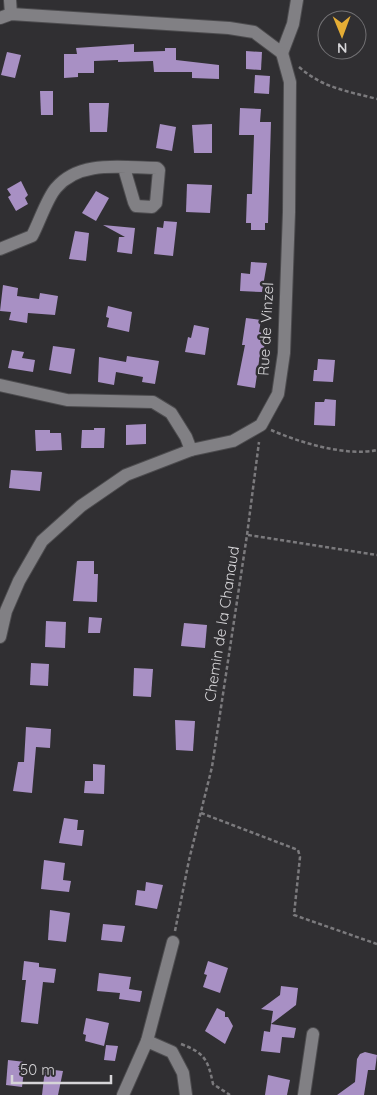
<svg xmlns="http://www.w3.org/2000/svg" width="377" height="1095" font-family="Quicksand,sans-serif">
<rect width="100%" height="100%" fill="#302f32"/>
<g fill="#a890c4">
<path d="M134,44V52L165,51V48H176V60L219,65V79L192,78V72H154L153,61L118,62V60L94,61V73H78V77L64,78V54H77L76,48Z"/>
<path d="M246,51L262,52L261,70L246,69Z"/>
<path d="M7,52L21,55L15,78L1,75Z"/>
<path d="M255,75L270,76L269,94L254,93Z"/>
<path d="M40,91H53V115H41Z"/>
<path d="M89,103H109L107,132H90Z"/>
<path d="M240,108L261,109L260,122H271L268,223H265V230H251V223H246L247,194H252L254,135H239Z"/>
<path d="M160,124L176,127L172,151L156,148Z"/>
<path d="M212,124V153H194L192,125Z"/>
<path d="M21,181L28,195L25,198L28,204L16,211L8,197L11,195L7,189Z"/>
<path d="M187,184L212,185L210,213L186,212Z"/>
<path d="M96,191L109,198L96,221L82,213Z"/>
<path d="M164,221L177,222L173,256L154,254L157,227L163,228Z"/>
<path d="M103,225L135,228L132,254L117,252L119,237H125Z"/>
<path d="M75,231L89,233L86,261L69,259Z"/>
<path d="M251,262L267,263L262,292L240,291L241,273L250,274Z"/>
<path d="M3,285L18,288L17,296L39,299L40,293L58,296L55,315L28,313L27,323L9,320L11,312L0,311Z"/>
<path d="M108,306L132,312L129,332L107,327L109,318L106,317Z"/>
<path d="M246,318L261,320L259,332L266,334L264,349L261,348L255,388L237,385L245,345H242Z"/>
<path d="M194,325L209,328L205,355L185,352L188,337L191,338Z"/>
<path d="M53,346L75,349L71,374L49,370Z"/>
<path d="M12,350L24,352L22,358L35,360L33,372L8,368Z"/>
<path d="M127,356L159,361L155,384L142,382L143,377L116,372L114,385L98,382L99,357L126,362Z"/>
<path d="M318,359L335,360L333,382L313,381L314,370H317Z"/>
<path d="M325,399L336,400L335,426L314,425L315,402H324Z"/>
<path d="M146,424V444L126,445V425Z"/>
<path d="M94,428H105L104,448H81L82,430H94Z"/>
<path d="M35,430H50V433H61L62,450L36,451Z"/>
<path d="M11,470L42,472L40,491L9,488Z"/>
<path d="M77,561H94V574H98L97,602L73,601Z"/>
<path d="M89,617L102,618L100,633H88Z"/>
<path d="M46,621L66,622L65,648L45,647Z"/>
<path d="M184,623L207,625L205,648L181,646Z"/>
<path d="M31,663L49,664L48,686L30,685Z"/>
<path d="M134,668L153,669L151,697L133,696Z"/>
<path d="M175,720L195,721L193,751L176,750Z"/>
<path d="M26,727L51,729L50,748L36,747L32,793L13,791L18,762H24Z"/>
<path d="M93,764L105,765L104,794L84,793L85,781H93Z"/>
<path d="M64,818L78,820L77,830H84L82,846L59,843Z"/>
<path d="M44,860L65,863L63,880L71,881L69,892L41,889Z"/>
<path d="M146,882L163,885L157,909L135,905L137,890L145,891Z"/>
<path d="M50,910L70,913L66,942L48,940Z"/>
<path d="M103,924L125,926L122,942L101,940Z"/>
<path d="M24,961L39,963V967L56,969L54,983L43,982L38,1024L21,1022L26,980H22Z"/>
<path d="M208,961L228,968L220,993L203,987L207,975L204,974Z"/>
<path d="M99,973L131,977L129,989L142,991L140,1002L119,999L120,993L97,991Z"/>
<path d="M281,986L298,988L296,1005L271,1024L273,1011L261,1009L280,995Z"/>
<path d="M217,1008L225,1012V1017H228L233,1026L225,1044L205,1031Z"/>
<path d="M86,1018L109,1023L104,1046L85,1041L86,1035L83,1034Z"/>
<path d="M271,1024L296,1028L294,1038L282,1037L280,1053L261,1051L264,1031L270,1032Z"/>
<path d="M106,1045L118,1046L115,1061L104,1060Z"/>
<path d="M365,1052L377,1055L375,1070H368L364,1095H337L355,1082L357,1059L360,1054Z"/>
<path d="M8,1060L25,1062L22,1087L6,1085Z"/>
<path d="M45,1069L63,1071L58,1095H42Z"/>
<path d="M268,1075L290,1080L287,1095H265Z"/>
</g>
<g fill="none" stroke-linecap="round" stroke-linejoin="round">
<g stroke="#4d4c4f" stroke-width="14">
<g id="minor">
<path d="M10,0L11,14"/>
<path d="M0,18L11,14L229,28L254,32L282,53"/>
<path d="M282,53L293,24L297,0"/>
<path d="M0,249L32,236C39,223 47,198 56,188C80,159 124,168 157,168L159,170L156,203L152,207L136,206L134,202L124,168"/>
<path d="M0,385L67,400L153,402L171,413L186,437L191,450"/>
<path d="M0,637L6,611L19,581L42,541L81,506L126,475L191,450L233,441L261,425L278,394L284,353L289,212L290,82L282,53"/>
<path d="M147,1041L172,1052L183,1073L186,1095"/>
<path d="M123,1095L147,1041L173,942"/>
<path d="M304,1095L313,1034"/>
</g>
</g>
<g stroke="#7b7a7d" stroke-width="2.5" stroke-dasharray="4 2.5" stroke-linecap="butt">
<path d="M299,67C323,88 347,91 377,99"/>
<path d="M271,430C298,442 347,457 377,450"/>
<path d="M248,535L377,555"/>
<path d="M201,813L298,850L300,857L294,915L377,944"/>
<path d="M175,931L189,860L212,767L247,535L259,442"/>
<path d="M181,1044C205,1053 208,1060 213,1084L230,1095"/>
</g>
<use href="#minor" stroke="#818084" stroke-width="12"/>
</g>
<g text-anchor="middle" stroke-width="5" stroke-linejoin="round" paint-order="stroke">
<g font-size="15" fill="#d6d5d8" stroke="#302f32">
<text transform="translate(266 329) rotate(-87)" y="5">Rue de Vinzel</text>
<text transform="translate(222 624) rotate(-81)" y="5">Chemin de la Chanaud</text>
</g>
</g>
<g transform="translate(342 35) rotate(179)"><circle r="24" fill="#302f32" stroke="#727174"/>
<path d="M0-4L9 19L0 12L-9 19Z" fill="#e5ad35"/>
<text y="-8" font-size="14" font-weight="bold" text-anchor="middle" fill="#d6d5d8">N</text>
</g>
<path d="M12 1075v8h99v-8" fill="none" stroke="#d6d5d8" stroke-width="2.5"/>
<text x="20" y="1075" font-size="15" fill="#d6d5d8" stroke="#302f32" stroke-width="4" paint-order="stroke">50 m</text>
</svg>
